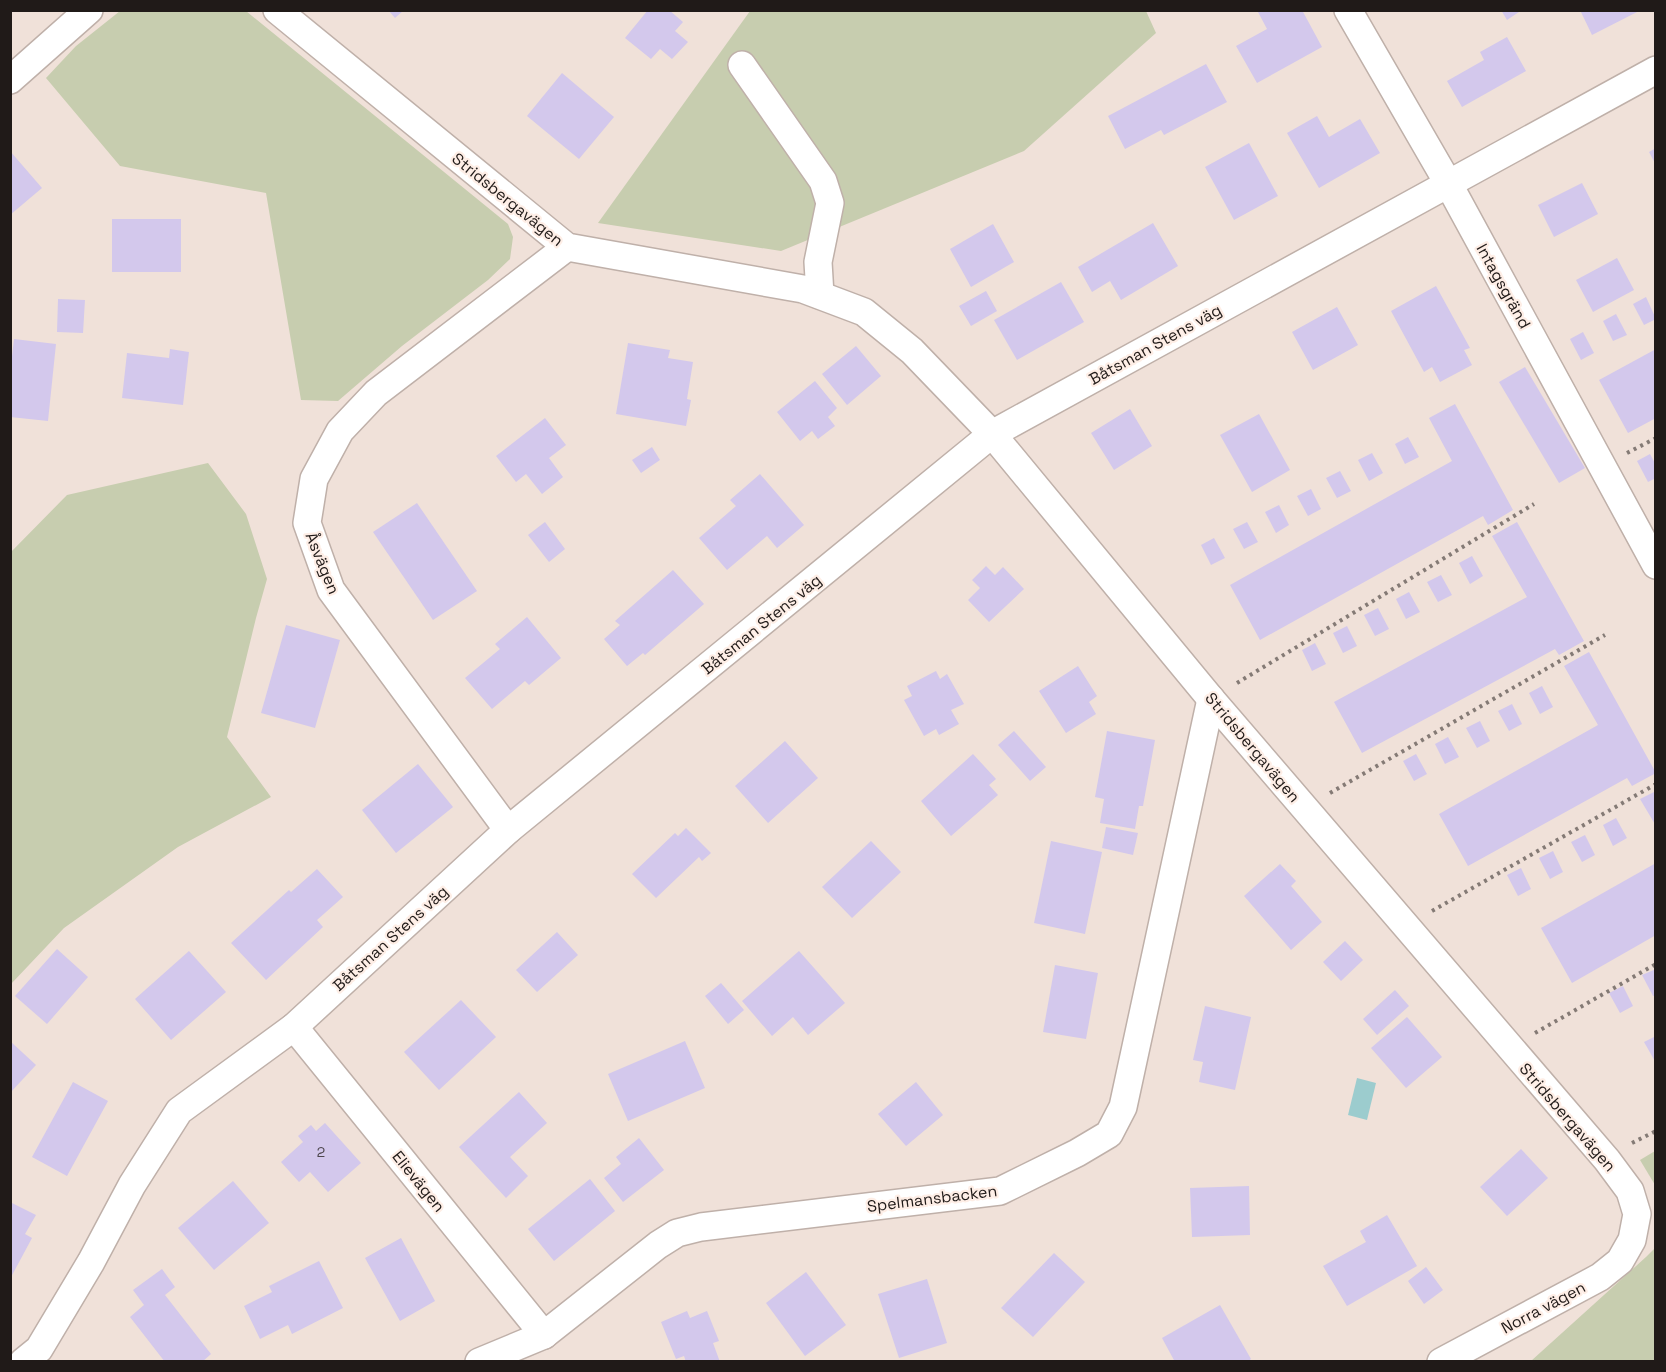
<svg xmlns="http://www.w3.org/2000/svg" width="1666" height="1372" font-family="'Space Grotesk',sans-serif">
<rect width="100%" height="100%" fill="#f0e1d9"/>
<g fill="#c7cdaf">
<path d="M120,11H246L508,224L513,237L510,259L488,280L402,346L338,401L301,400L266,193L120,166L46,78L76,46Z"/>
<path d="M750,11H1146L1156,33L1024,151L781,251L598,223Z"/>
<path d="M208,463L246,514L267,579L256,618L227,737L271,797L178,847L64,928L11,984V552L67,495Z"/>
<path d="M1655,1151V1185L1640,1160Z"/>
<path d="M1655,1248V1361H1531L1646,1257Z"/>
</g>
<path fill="#9cccce" d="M1357,1078L1376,1083L1367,1120L1348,1115Z"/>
<g fill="#d3c8ec">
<path d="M388,10H404L395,18Z"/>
<path d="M648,10H669L683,22L675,31L688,42L672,59L660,49L651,59L625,38Z"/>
<path d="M1260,10H1302L1322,47L1257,83L1236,46L1267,29L1258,12Z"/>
<path d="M1501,10H1522L1507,20Z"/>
<path d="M1580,10H1641L1592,35Z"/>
<path d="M1507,37L1526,71L1462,107L1447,81L1484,60L1480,52Z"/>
<path d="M1206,64L1227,102L1164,135L1161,130L1125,149L1108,116Z"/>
<path d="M562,73L614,117L579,159L527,116Z"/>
<path d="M1317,116L1329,137L1360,119L1380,153L1319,188L1287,133Z"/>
<path d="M1249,143L1278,196L1234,220L1205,167Z"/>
<path d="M1656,148V165L1649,152Z"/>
<path d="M10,151L42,188L10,215Z"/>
<path d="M1582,183L1598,214L1554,237L1538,205Z"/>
<rect x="112" y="219" width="69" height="53"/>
<path d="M1153,223L1178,266L1121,300L1110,281L1092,292L1078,267Z"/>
<path d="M993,224L1014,262L971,287L950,249Z"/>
<path d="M1617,258L1634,290L1593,312L1576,280Z"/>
<path d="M1061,282L1084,322L1017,360L994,320Z"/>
<path d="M1436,286L1470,348L1464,350L1472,365L1440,382L1432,367L1424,372L1391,311Z"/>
<path d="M986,291L997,311L971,326L959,306Z"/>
<path d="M1646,297L1656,319L1644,325L1633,304Z"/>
<path d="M58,299L85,300L83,333L57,332Z"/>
<path d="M1337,307L1358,345L1313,370L1292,332Z"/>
<path d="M1616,314L1627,335L1613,341L1603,321Z"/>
<path d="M1583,332L1594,353L1581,360L1570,339Z"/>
<path d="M14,339L56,344L48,421L10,417V373Z"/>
<path d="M628,343L670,350L668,358L693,362L687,399L691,400L686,426L616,414Z"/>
<path d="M856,346L881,376L847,405L822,374Z"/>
<path d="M170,349L189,352L183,405L122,398L127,353L169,358Z"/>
<path d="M1656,349V418L1628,433L1599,380Z"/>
<path d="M1525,367L1585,468L1559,483L1499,382Z"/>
<path d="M815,381L837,408L828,417L835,426L818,439L812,431L800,441L777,412Z"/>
<path d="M1455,404L1513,510L1488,525L1483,516L1260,640L1230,585L1452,461L1429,418Z"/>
<path d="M1130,409L1152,446L1114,470L1091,433Z"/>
<path d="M1259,414L1290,470L1252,492L1220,435Z"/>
<path d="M545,418L566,445L549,458L563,477L542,494L526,474L516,482L496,456Z"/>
<path d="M1408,437L1419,457L1405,464L1395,444Z"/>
<path d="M652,447L660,460L641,473L632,460Z"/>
<path d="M1372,453L1383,473L1369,481L1358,460Z"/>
<path d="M1650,454L1656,465V478L1648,482L1637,461Z"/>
<path d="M1340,471L1351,491L1337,498L1326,478Z"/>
<path d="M760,474L804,525L777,548L767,536L727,570L699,538L736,506L730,500Z"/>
<path d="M1311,489L1321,509L1308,516L1297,496Z"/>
<path d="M417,503L477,591L433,620L373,532Z"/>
<path d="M1279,505L1289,525L1276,533L1265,512Z"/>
<path d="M545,522L565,549L549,562L528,535Z"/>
<path d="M1247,522L1258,542L1244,549L1233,529Z"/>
<path d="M1517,522L1584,641L1559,655L1555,649L1362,753L1334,702L1527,597L1492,536Z"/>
<path d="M1214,538L1225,558L1211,565L1201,545Z"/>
<path d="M1472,556L1483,576L1470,584L1459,563Z"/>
<path d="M986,566L995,575L1003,567L1024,589L989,622L968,600L980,588L972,580Z"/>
<path d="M673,570L704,604L645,655L643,653L627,666L604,639L620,625L615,621Z"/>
<path d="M1441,575L1452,595L1438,602L1427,582Z"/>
<path d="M1409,592L1420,612L1406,619L1396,599Z"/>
<path d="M1378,608L1389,629L1375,636L1364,615Z"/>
<path d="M527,617L561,658L529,685L525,681L492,709L465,678L500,649L495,644Z"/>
<path d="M286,625L340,640L315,728L261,713Z"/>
<path d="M1347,626L1357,646L1343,653L1333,633Z"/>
<path d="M1315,643L1326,664L1312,671L1302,650Z"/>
<path d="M1589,652L1656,773L1632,786L1627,778L1468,866L1439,814L1598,725L1564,666Z"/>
<path d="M1078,666L1097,696L1089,702L1096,714L1066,733L1039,691Z"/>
<path d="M936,671L940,679L947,674L964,704L951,710L959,724L939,735L936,729L924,736L904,700L912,696L907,686Z"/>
<path d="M1542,686L1553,707L1540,714L1529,693Z"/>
<path d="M1512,704L1522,724L1509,731L1498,711Z"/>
<path d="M1480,721L1490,741L1477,748L1466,728Z"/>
<path d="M1014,731L1046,767L1030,781L998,745Z"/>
<path d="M1107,731L1155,740L1143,806H1139L1135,829L1100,823L1104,799L1095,797Z"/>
<path d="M1448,737L1459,757L1445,764L1435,744Z"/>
<path d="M785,741L818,778L768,823L735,786Z"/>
<path d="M973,754L996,779L989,785L998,795L951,836L921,801Z"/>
<path d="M1416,754L1427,774L1414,781L1403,761Z"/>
<path d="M418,764L453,807L396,853L362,810Z"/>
<path d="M1656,791V826L1640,799Z"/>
<path d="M1616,818L1627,838L1613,846L1603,825Z"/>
<path d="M1106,827L1138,833L1133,855L1102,848Z"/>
<path d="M686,828L711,853L702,861L699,857L656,898L632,874L675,833L678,836Z"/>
<path d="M1585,835L1595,855L1582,862L1571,842Z"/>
<path d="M871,841L901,872L852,918L822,887Z"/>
<path d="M1051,841L1102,852L1085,934L1034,923Z"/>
<path d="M1553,851L1563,872L1550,879L1539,858Z"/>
<path d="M1656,863V935L1572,983L1541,928Z"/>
<path d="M1280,864L1296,881L1291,886L1322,922L1291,950L1244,896Z"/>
<path d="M1521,868L1531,889L1518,896L1507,875Z"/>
<path d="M317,869L343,897L317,920L323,927L266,980L231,943L289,890L291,892Z"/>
<path d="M557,932L578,955L537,992L516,970Z"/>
<path d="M1345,941L1363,960L1341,981L1323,962Z"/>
<path d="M57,949L88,977L47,1024L15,996Z"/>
<path d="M189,951L226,992L171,1040L135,999Z"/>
<path d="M799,951L845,1003L808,1035L793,1017L772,1036L742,1001Z"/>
<path d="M1055,965L1098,973L1086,1039L1043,1032Z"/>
<path d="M1656,969V995L1653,996L1642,975Z"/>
<path d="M721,983L744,1010L728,1024L705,996Z"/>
<path d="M1623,986L1633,1006L1620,1013L1609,993Z"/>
<path d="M1395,990L1409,1006L1377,1035L1363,1019Z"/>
<path d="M461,1000L496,1037L439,1090L404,1052Z"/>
<path d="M1205,1006L1251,1017L1235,1090L1199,1082L1203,1062L1193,1060Z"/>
<path d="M1407,1017L1442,1057L1406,1088L1371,1048Z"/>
<path d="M1656,1036V1063L1644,1042Z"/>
<path d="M10,1041L36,1065L10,1093Z"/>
<path d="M685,1041L705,1088L628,1121L608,1074Z"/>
<path d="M73,1082L108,1101L67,1176L32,1157Z"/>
<path d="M916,1082L943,1115L906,1146L878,1114Z"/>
<path d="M519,1092L547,1123L510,1157L528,1176L506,1198L459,1147Z"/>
<path d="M325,1123L361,1163L328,1192L310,1172L299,1182L281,1162L303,1142L298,1136L311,1125L316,1131Z"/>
<path d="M639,1138L664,1170L623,1202L604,1178L621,1164L616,1157Z"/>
<path d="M1521,1149L1548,1178L1507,1216L1480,1187Z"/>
<path d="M590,1179L615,1211L554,1261L528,1229Z"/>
<path d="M233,1181L269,1223L214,1270L178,1228Z"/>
<path d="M1249,1186L1250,1235L1192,1237L1190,1188Z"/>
<path d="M10,1202L36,1215L25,1234L32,1238L10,1279Z"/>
<path d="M1387,1215L1417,1266L1347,1306L1323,1266L1366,1242L1360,1231Z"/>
<path d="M401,1238L435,1301L400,1321L365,1258Z"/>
<path d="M1054,1253L1085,1282L1033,1337L1001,1308Z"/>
<path d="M319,1261L343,1308L292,1334L288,1325L260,1339L244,1306L272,1292L269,1286Z"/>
<path d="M1426,1267L1443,1290L1424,1304L1408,1281Z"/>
<path d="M162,1269L175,1287L165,1295L211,1354L202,1362H165L130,1317L144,1305L133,1290Z"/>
<path d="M806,1272L846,1325L805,1356L766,1303Z"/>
<path d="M927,1279L947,1343L899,1358L878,1294Z"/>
<path d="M1220,1305L1251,1359L1247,1362H1175L1162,1338Z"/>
<path d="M687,1311L690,1318L707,1311L719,1341L713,1343L720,1362H686L684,1356L676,1359L661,1322Z"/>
</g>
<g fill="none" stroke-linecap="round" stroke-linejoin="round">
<g stroke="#bfb0a9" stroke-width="30">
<g id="street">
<path d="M277,10L567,247L803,289L864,312L912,351L992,434L1211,699L1607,1160L1630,1191L1637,1214L1632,1240L1620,1261L1600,1277L1441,1362"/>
<path d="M1348,10L1448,183L1656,565"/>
<path d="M742,65L823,181L830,203L818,262L820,295"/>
<path d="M10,80L89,10"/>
<path d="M508,830L331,590L307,523L314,479L340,431L376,393L567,247"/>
<path d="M294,1027L544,1335"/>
<path d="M23,1362L39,1349L91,1262L132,1185L179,1111L294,1027L508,830L992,434L1656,70"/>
<path d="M479,1362L544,1335L658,1245L677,1233L701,1227L1000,1191L1077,1153L1109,1134L1123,1107L1211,699"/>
</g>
</g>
<g stroke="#847a75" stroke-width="4" stroke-dasharray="3 4.5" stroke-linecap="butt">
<path d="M1627,453L1656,438"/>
<path d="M1237,683L1534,504"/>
<path d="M1330,793L1605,635"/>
<path d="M1432,911L1656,784"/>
<path d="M1535,1033L1656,964"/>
<path d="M1632,1143L1656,1131"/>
</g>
<use href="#street" stroke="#fff" stroke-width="27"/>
</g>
<g text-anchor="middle" stroke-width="4.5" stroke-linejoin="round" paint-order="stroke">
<g font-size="14" fill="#4d464d">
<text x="321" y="1157">2</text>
</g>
<g font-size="16" fill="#201a18" stroke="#feeee6">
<text transform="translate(508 199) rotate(39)" y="6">Stridsbergavägen</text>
<text transform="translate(1504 286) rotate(61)" y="6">Intagsgränd</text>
<text transform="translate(1155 344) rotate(-29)" y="6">Båtsman Stens väg</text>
<text transform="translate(323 563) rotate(68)" y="6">Åsvägen</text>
<text transform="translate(761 624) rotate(-39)" y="6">Båtsman Stens väg</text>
<text transform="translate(1253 747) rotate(50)" y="6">Stridsbergavägen</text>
<text transform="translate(390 938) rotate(-42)" y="6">Båtsman Stens väg</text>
<text transform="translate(1568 1117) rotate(49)" y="6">Stridsbergavägen</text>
<text transform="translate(419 1181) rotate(51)" y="6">Elievägen</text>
<text transform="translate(932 1198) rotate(-7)" y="6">Spelmansbacken</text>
<text transform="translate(1543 1307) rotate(-28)" y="6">Norra vägen</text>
</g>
</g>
<rect width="1666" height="1372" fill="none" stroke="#201a18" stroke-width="24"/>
</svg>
